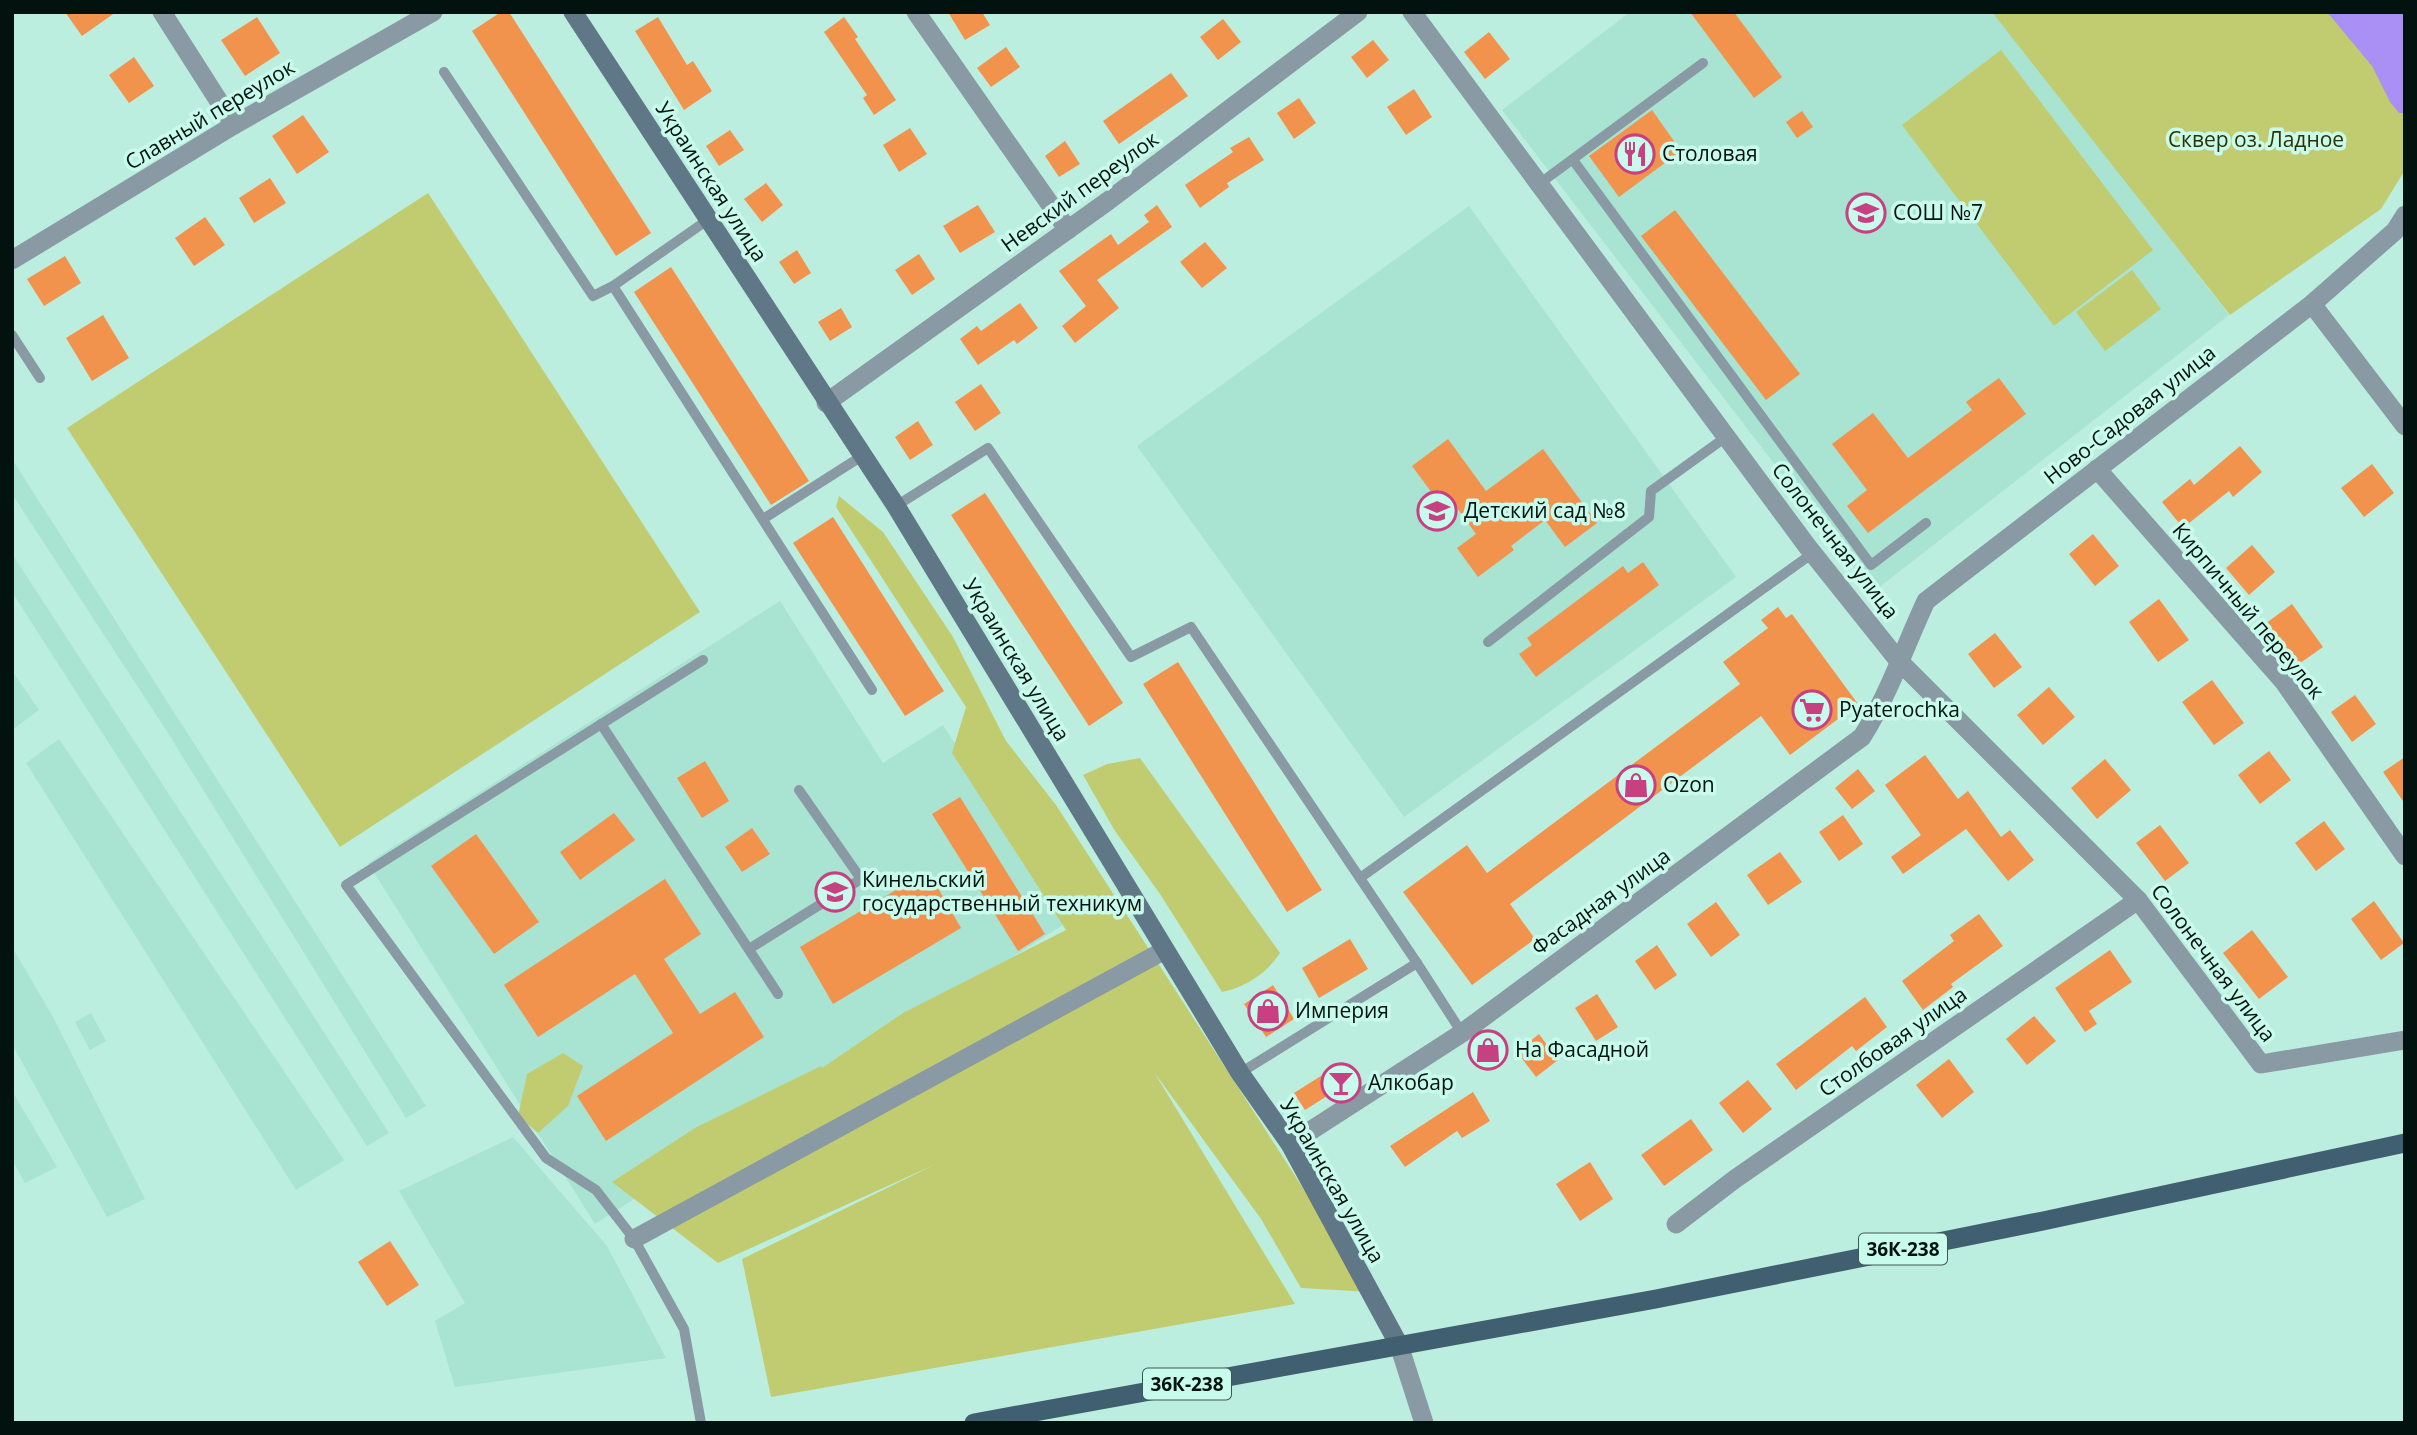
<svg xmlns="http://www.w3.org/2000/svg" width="2417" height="1435" font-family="'Open Sans',sans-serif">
<rect width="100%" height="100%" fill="#bceedf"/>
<g fill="#a9e3d1">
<path d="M1630,12H1995L2229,315L1873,592L1502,110Z"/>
<path d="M1469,206L1736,577L1404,817L1137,446Z"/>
<path d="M12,459L426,1106L406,1118L168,733L12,494Z"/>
<path d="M12,554L276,958L389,1133L367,1146L12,592Z"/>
<path d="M780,601L883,763L943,725L1069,921L595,1224L368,863Z"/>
<path d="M12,671L39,710L12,730Z"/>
<path d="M59,739L344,1160L296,1190L26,763Z"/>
<path d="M12,947L53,1017L145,1199L107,1217L12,1044Z"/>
<path d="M91,1013L106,1041L90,1050L75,1022Z"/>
<path d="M12,1091L57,1167L25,1183L12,1160Z"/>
<path d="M513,1137L607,1246L666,1358L455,1387L435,1321L465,1303L399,1191Z"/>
</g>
<g fill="#c1cc71">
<path d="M1992,12H2405V170L2381,209L2230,315Z"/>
<path d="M2001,50L2153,250L2054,326L1902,125Z"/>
<path d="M428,193L700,612L340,847L67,428Z"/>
<path d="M2132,270L2161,309L2105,351L2076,312Z"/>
<path d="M839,496L883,532L953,637L1006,741L1056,805L1370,1292L1301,1288L1261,1219L1154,1072L1295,1304L771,1397L742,1259L936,1164L718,1263L612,1182L695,1128L821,1066L822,1068L903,1013L1066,930L952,753L966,707L836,507Z"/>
<path d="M1140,758L1280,953C1267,973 1246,987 1222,992L1160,894L1115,831L1083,775L1107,764Z"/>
<path d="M563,1053L583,1066L568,1106L538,1133L518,1116L527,1074Z"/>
</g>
<path fill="#aa90f4" d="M2327,12H2405V113H2399L2390,102L2372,66Z"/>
<g fill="#f2934d">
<path d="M65,12H116L82,36Z"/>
<path d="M501,12H509L651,233L616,256L472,31Z"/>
<path d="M948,12H982L990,25L965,40Z"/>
<path d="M1690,12H1734L1782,77L1754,98Z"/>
<path d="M257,17L280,53L245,76L221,40Z"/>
<path d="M658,17L687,65L693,61L712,91L684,110L635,31Z"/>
<path d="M844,17L858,37L855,39L896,100L874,115L863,98L867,95L824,32Z"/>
<path d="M1223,19L1241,42L1218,60L1200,37Z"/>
<path d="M1489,32L1510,59L1485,79L1464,52Z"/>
<path d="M1373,40L1389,60L1367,78L1351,57Z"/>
<path d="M1006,47L1020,67L991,87L977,68Z"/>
<path d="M134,57L154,86L129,103L109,75Z"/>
<path d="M1171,73L1188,96L1119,144L1103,121Z"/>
<path d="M1414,89L1432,117L1406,135L1387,107Z"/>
<path d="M1299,98L1316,123L1294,139L1277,113Z"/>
<path d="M1652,110L1681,151L1619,197L1589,156Z"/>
<path d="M1802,111L1813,127L1797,138L1786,122Z"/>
<path d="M303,115L329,152L297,174L272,136Z"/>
<path d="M910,128L927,154L899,172L883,145Z"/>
<path d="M730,130L744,150L719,166L706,146Z"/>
<path d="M1249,137L1264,160L1227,183L1229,187L1200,208L1185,185L1233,152L1230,148Z"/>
<path d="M1065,141L1080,164L1059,177L1045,156Z"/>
<path d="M270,178L286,203L254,223L239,198Z"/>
<path d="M766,183L783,205L762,222L744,199Z"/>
<path d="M978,205L995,232L960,253L943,226Z"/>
<path d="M1157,205L1172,227L1097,280L1119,308L1075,343L1062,326L1086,306L1059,271L1111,234L1118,245L1149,222L1144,215Z"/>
<path d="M1675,210L1800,374L1766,400L1641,236Z"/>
<path d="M205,217L225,245L194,266L175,238Z"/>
<path d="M1205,242L1227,268L1202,288L1180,262Z"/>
<path d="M797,250L811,273L794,284L779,262Z"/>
<path d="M919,254L935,279L912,295L895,270Z"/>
<path d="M65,256L81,283L44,306L27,279Z"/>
<path d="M671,267L809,481L771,505L634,292Z"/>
<path d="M1020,303L1038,328L1017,344L1014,340L978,365L960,339L977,326L981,331Z"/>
<path d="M841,308L852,327L830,341L818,322Z"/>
<path d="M103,315L129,358L92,381L66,338Z"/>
<path d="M1999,378L2026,414L1868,533L1847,506L1867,490L1832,444L1873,413L1908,458L1972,410L1966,402Z"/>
<path d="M981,384L1001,413L975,431L955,402Z"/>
<path d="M918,421L933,445L910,460L895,437Z"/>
<path d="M1448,439L1486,491L1543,449L1597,523L1565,547L1545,520L1511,546L1514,550L1478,577L1457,548L1476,534L1447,494L1438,501L1412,466Z"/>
<path d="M2240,446L2262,472L2233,497L2229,491L2183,528L2162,502L2190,479L2194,485Z"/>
<path d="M2372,464L2394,493L2364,517L2341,488Z"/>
<path d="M985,493L1123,703L1089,726L951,515Z"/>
<path d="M833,517L944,691L905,716L793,543Z"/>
<path d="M2093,534L2119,566L2095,586L2069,554Z"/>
<path d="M2252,545L2275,572L2249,595L2226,568Z"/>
<path d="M1643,562L1659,585L1536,677L1519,654L1532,645L1527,638L1623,566L1628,573Z"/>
<path d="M2159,599L2189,640L2158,662L2129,622Z"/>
<path d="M2292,604L2323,647L2296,666L2265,624Z"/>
<path d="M1778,607L1786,618L1792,614L1858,704L1790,755L1761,716L1510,904L1535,939L1472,985L1403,892L1467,845L1487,873L1740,684L1723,662L1768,628L1761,620Z"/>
<path d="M1995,633L2022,667L1994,688L1968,654Z"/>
<path d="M1178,662L1322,890L1287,912L1143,684Z"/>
<path d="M2212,680L2244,723L2214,745L2182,702Z"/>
<path d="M2049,687L2075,717L2043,745L2017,715Z"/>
<path d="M2355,695L2376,724L2352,742L2331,712Z"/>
<path d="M2269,751L2291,780L2260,804L2238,775Z"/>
<path d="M1925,755L1958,799L1968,791L2001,837L2010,830L2034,860L2008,881L1966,829L1903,874L1891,857L1921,835L1885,785Z"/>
<path d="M2405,757V804L2383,772Z"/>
<path d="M2105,759L2131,790L2097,819L2071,788Z"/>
<path d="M705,761L729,801L702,818L677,778Z"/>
<path d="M1858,769L1875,791L1852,809L1835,788Z"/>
<path d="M960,797L1045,934L1018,951L932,814Z"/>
<path d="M614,813L635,840L580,880L560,852Z"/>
<path d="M1843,815L1863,844L1839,861L1819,832Z"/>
<path d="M2324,821L2345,849L2316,871L2295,843Z"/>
<path d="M2160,825L2189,863L2165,881L2136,843Z"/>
<path d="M752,828L770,854L742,872L725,847Z"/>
<path d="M476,834L539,922L494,954L431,866Z"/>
<path d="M1780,852L1802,882L1768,905L1747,875Z"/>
<path d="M928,871L961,928L833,1004L800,947Z"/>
<path d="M665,879L701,934L664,959L700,1014L735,992L764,1037L606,1141L577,1096L673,1033L635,974L538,1037L504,985Z"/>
<path d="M2374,901L2404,943L2381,960L2351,919Z"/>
<path d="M1716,902L1740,935L1711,957L1687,924Z"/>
<path d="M1979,914L2003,946L1951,984L1953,987L1923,1010L1902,981L1954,941L1950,935Z"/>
<path d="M2252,930L2288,977L2259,999L2223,953Z"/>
<path d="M1350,939L1368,969L1319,998L1302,968Z"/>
<path d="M1657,945L1677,975L1655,990L1635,961Z"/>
<path d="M2110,950L2132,982L2089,1011L2097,1024L2085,1032L2055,988Z"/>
<path d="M1273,985L1294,1019L1266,1037L1244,1004Z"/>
<path d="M1597,994L1618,1027L1596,1041L1575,1008Z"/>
<path d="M1865,997L1887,1027L1856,1051L1852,1046L1796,1090L1776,1064Z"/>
<path d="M2034,1016L2056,1041L2027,1065L2006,1039Z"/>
<path d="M1539,1034L1558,1060L1536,1077L1517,1052Z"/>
<path d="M1487,1036L1504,1059L1487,1071L1470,1048Z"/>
<path d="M1949,1059L1974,1092L1942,1118L1916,1085Z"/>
<path d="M1335,1067L1346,1084L1305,1110L1294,1093Z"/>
<path d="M1748,1080L1772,1109L1743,1133L1719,1103Z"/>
<path d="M1473,1092L1490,1121L1462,1138L1457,1131L1405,1167L1390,1146Z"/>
<path d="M1691,1119L1713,1150L1664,1186L1641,1155Z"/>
<path d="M1590,1162L1613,1199L1580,1221L1556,1184Z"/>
<path d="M390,1241L419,1285L387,1306L358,1262Z"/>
</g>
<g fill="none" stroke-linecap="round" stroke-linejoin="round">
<g stroke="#899aa4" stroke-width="10">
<path d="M444,72L593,296L613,286L872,690"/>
<path d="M1573,160L1871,565L1926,523"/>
<path d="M1539,184L1703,63"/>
<path d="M613,286L709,219"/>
<path d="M12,335L40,378"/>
<path d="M896,506L988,448L1131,657L1191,627L1417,963"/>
<path d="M763,519L862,456"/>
<path d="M1488,642L1649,517L1651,491L1726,437"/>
<path d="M601,724L778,994"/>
<path d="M1360,878L1813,553"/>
<path d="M749,949L861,879L799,790"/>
<path d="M1240,1073L1417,963L1462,1033"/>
<path d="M701,1423L684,1329L634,1239L596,1190L546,1158L346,885L703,660"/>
</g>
<g stroke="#899aa4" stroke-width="19">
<path d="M162,12L234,125"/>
<path d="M916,12L1068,230"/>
<path d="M1412,12L1807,546L1898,660L2138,900L2261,1064L2405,1040"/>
<path d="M12,260L234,125L433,12"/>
<path d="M2312,304L2405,426"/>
<path d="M826,403L1108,201L1358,12"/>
<path d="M2097,469L2284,682L2405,856"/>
<path d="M1290,1144L1462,1033L1862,737C1889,694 1905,646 1926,601L2312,304L2395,231L2405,215"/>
<path d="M1676,1224L1735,1179L2138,900"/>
<path d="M634,1239L1165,950"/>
<path d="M1399,1345L1424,1423"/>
</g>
<path stroke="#5f7786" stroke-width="19" d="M573,12L896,506L1240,1073L1290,1144L1399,1345"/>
<path stroke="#405f71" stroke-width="19" d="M974,1423L1656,1299L2043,1221L2405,1143"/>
</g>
<defs>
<g id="restaurant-ring" transform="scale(2.0125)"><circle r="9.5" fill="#c9fbec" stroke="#c74182" stroke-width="1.5"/><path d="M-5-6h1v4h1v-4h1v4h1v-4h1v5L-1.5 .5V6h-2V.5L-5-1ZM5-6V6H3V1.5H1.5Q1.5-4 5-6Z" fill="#c74182"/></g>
<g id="school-ring" transform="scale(2.0125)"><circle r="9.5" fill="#c9fbec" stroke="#c74182" stroke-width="1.5"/><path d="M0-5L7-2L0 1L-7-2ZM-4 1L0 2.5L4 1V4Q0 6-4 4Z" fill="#c74182"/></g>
<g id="supermarket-ring" transform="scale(2.0125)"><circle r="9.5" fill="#c9fbec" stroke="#c74182" stroke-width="1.5"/><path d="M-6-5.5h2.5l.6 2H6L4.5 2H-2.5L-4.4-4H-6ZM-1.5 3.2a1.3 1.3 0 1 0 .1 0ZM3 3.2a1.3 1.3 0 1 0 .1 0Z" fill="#c74182"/></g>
<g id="shop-ring" transform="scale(2.0125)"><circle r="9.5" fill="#c9fbec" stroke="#c74182" stroke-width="1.5"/><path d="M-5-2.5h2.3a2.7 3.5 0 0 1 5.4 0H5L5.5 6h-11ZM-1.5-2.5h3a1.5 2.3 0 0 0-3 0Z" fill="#c74182"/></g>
<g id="university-ring" transform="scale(2.0125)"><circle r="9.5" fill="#c9fbec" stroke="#c74182" stroke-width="1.5"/><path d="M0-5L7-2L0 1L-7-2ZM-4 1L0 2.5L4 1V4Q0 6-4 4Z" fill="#c74182"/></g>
<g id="bar-ring" transform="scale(2.0125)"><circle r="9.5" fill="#c9fbec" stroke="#c74182" stroke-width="1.5"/><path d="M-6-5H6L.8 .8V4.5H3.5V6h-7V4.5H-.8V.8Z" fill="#c74182"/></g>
</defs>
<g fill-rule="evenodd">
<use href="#restaurant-ring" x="1635" y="154"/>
<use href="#school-ring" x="1866" y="213"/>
<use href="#school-ring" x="1437" y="511"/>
<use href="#supermarket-ring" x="1812" y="710"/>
<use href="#shop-ring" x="1636" y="785"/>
<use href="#university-ring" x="835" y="892"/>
<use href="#shop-ring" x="1268" y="1011"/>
<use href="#shop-ring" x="1488" y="1050"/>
<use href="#bar-ring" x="1341" y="1083"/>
</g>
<g text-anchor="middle" stroke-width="7" stroke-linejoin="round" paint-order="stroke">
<g fill="#c9fbec" stroke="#3e5851" stroke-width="2">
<rect x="1859" y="1233.5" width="88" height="31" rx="5"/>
<rect x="1143" y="1368.5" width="88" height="31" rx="5"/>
</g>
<g font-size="19" font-weight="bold" fill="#02120e">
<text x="1903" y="1256">36К-238</text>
<text x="1187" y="1391">36К-238</text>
</g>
<g font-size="21" fill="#02120e" stroke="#c9fbec">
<text transform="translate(210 115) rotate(-31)" y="7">Славный переулок</text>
<text transform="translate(711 182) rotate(57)" y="7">Украинская улица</text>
<text transform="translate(1080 192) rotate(-36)" y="7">Невский переулок</text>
<text transform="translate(2130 415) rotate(-38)" y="7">Ново-Садовая улица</text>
<text transform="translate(1835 541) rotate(52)" y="7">Солонечная улица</text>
<text transform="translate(2248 611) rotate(50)" y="7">Кирпичный переулок</text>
<text transform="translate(1016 660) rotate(59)" y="7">Украинская улица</text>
<text transform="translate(1601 902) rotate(-36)" y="7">Фасадная улица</text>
<text transform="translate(2213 963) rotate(53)" y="7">Солонечная улица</text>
<text transform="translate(1893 1042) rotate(-35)" y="7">Столбовая улица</text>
<text transform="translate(1332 1181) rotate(60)" y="7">Украинская улица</text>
</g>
<g font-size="21" fill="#2e3200" stroke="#c9fbec">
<text x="2256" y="147">Сквер оз. Ладное</text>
</g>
<g font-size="21" fill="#02120e" stroke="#c9fbec" text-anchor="start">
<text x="1662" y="161">Столовая</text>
<text x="1893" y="220">СОШ №7</text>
<text x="1464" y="518">Детский сад №8</text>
<text x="1839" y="717">Pyaterochka</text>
<text x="1663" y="792">Ozon</text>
<text x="862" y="887">Кинельский<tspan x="862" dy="24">государственный техникум</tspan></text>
<text x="1295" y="1018">Империя</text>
<text x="1515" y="1057">На Фасадной</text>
<text x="1368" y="1090">Алкобар</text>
</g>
</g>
<rect width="2417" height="1435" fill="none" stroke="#02120e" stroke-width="28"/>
</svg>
